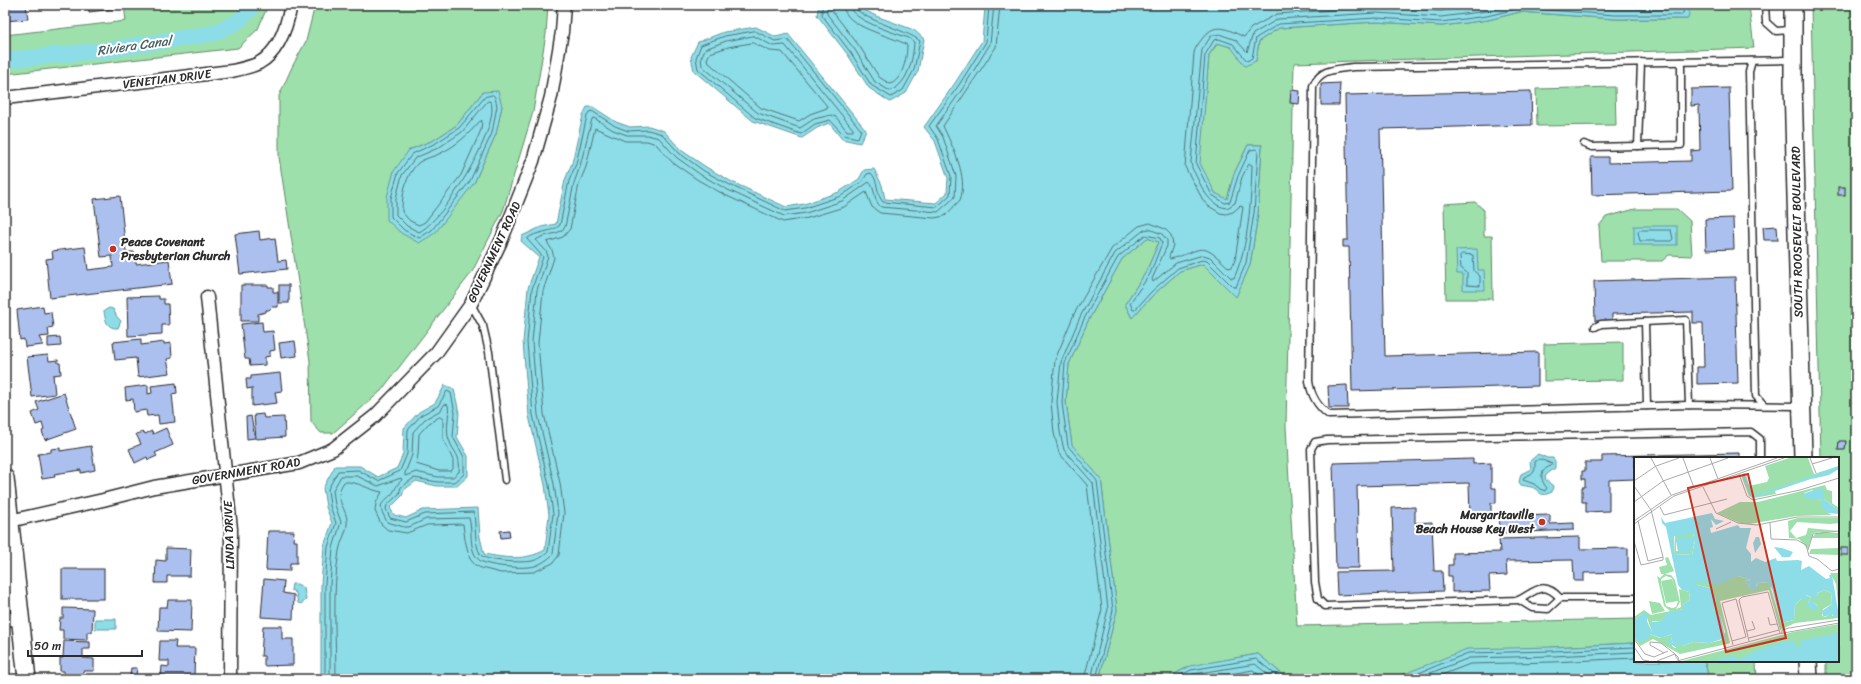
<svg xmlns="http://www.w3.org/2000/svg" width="1861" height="684" font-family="Sriracha,sans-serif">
<rect width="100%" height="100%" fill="#fff"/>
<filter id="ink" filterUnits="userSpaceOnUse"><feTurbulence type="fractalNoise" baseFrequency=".025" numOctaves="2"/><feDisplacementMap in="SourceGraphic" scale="8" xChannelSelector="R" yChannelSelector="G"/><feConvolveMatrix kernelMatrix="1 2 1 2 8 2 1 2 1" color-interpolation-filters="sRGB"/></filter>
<g filter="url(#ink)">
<g fill="#9de0ab" stroke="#64866b" fill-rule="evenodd">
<path d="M124,5H268L258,29L238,48L5,74V35L126,21Z"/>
<path d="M315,5H548L546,34L533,112L503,211L472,272L381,391L333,433H321L311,422L310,361L279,157V96L292,67L306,41ZM483,92L502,106L496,134L474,183L409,150L434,140L457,125Z"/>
<path d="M1690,5H1749L1754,48L1294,63L1286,426L1297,626L1635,619V643L1552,647L1404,674L1398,679H1288L1258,654L1188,667L1165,679H1099L1117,610L1101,479L1072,446L1066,402L1069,364L1088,321L1122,259L1147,238L1159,242L1146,272L1125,304L1132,318L1153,295L1180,271L1203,264L1236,296L1250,265L1258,214L1262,145H1248L1234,174L1227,200L1215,193L1199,164L1209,55L1218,43L1231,47L1256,61L1259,41L1279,28L1376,22L1442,26L1488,20L1520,12L1615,19H1687Z"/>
<path d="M1811,5H1856V679H1826V661H1838V458H1821Z"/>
<path d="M1615,87L1616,125L1537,126L1536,89Z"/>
<path d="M1475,202L1484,210V236H1492L1493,299H1446L1444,204Z"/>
<path d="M1635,209H1677L1690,221L1692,256L1669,255L1662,261H1601L1599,226L1606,217Z"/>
<path d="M1623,342V380L1544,381V344Z"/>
<path d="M1700,661H1765L1756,663L1757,679H1709L1705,663Z"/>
</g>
<g fill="#8cdde8" stroke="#65969c">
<path d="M819,5H855L876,16L914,30L924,39L918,71L906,93L890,102L869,88L848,55L817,15Z"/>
<path d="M984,5H1690L1688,19H1615L1520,12L1488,20L1442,26L1376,22L1279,28L1259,41L1256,61L1245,66L1231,47L1217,43L1209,55L1200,163L1215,193L1227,199L1234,174L1248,145H1262L1258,214L1250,265L1236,297L1203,264L1180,271L1153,295L1132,318L1125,304L1146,272L1159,242L1147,238L1122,259L1088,321L1069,364L1066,402L1072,445L1101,479L1117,610L1099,679H321V584L324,546L332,523L326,507L323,488L335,466H360L378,477L397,468L403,454L404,428L419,412L435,403L445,385L454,389L459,413L457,437L468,456V476L457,486H437L416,481L404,490L402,496L390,508L394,515L406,518L423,510L478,508L480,537L484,554C505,558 525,561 545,550L549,515L545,485L529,416L523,342L528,288L539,257L521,241L522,236L541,227L556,224L565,180L572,163L583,115L587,107H593L616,122L630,127L649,126L664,131L681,150L706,167L732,182L786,207L804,204L839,192L859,179L864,170L874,169L882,185L885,199L936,203L947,193L948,178L935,141L924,127L955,83L982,41L985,8Z"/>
<path d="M756,27L776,37L788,34L866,130L860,143L842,139L829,123L817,128L802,138L753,121L694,71L691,57L698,42L724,32Z"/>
<path d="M498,91L502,106L496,134L474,183L435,233L419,243L401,233L387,220V197L394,171L409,150L434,140L457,125L483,92Z"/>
<rect x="1634" y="226" width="43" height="19"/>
<path d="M1477,249L1478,270H1484L1485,290H1463V274H1457L1456,250Z"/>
<path d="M109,308L113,309L117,317L121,321L118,328C107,329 105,320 104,311Z"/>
<path d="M1538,454L1547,458H1553L1555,461V468L1546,475L1545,479L1553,486L1552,492C1538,499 1540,489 1531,487C1528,486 1524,486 1521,485L1519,482L1521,474L1531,469L1530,461Z"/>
<path d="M292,584H297L304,588L306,600L301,604L298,603L296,593L291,590Z"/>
<path d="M116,619V629H95V619Z"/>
<path d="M1635,643V661H1700L1705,663L1709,679H1398L1404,674L1467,649L1552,647Z"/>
<path d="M1258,654L1288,679H1165L1190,666Z"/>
</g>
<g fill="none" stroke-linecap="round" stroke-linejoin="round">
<g stroke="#527277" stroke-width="1">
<path d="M822,5V15L851,53L871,85L891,97L903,90L914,70L920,41C908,30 855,18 854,5"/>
<path d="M827,5V14L855,50L875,82L890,91C908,84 913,60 914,42L909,38C895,33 850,20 849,5"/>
<path d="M833,5V12L860,47L879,77L890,84C903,80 907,57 907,45C891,35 844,28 843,5"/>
<path d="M1558,5L1615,10H1678L1681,5"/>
<path d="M755,31L775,41L787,39L861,130L858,138L844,135L830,120L815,124L801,134L755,118L698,69L696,58L701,45L725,36Z"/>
<path d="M754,36L773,46L785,45L853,129V131H847L836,117L831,115L814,119L800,128L758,113L702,66L701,58L705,49L726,41Z"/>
<path d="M753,43L770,51L782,52L827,106V108L810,114L799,121L761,108L708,62L707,59L710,53L728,47Z"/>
<path d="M493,95L495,97L497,106L492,133L470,181L432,230L419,238L404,230L391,217V198L398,173L412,154L436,143L459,128L485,97Z"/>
<path d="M488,101L491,102C500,129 443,221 419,232L407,226L396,215V198L402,175L415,158L438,148L462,132Z"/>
<path d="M482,121L481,130L461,175L425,222L419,225L410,221L402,212C402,195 405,176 418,163C424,158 434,157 441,153C457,145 468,135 479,122Z"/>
<path d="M1640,230H1671L1673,239L1671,241H1640L1638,232Z"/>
<path d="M1462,254L1473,255L1474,271L1480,276V286L1467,285V273L1461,268L1460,256Z"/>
<path d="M445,404L448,405C450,416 445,430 449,440C454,454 461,454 459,472L453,477H438L416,472L405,476V473L412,455L413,432L425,419L441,410Z"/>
<path d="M440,417L443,419V439L453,460V469L451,471H439L416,464L418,455L419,434L428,424Z"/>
<path d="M1540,459L1552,464L1551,466C1539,470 1540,480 1547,488L1545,491L1540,489L1534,484L1523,480L1524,477L1533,473L1535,469V462Z"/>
<path d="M325,679V584L328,547L336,523L330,506L328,489L338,471L358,470L378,481L400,471L407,454L408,430L421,415L438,406L447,391L451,393L455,413L453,437L464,457V474L455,482H438L414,478L401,487L399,494L387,505L386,509L390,518L406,522L425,514L473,512L474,514C476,527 474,542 480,554C484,562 524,563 532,561C537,560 545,556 548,552L553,514L549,485L533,415L527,342L532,289L543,257L527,239C535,231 552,233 560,225L569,181L576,164L587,116L589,112L592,111L615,126L628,131L648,130L662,134L679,153L704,171L730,185L785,211L805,208L841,196L862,182L867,174L871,173C879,181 876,195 883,202L937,207L950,195L951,176L938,139L929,126L959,85L986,42L989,5"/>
<path d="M330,679V584L333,548L341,522L335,505L333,490L341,476H357L378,486L401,478L402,480C397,484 397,486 394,491C391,497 384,499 381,506L382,512L387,522L404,527H409L426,519L469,518C473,530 468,549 478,559C485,567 525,569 535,566C541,564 549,559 553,554L558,513L554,484L538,415L532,342L537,290L548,256L546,251L536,240C544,233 559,236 565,227L574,183L580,166L592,119L594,118L613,130L627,135H647L659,138L676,157L701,175L728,190L784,216L806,213L842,201L869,182C876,188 873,201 881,207L938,212L955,197L956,176L943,137L936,126L963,88L990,44L994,5"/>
<path d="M336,679C336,637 332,593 339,551C340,542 346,534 347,525C349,508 331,500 344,482C358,481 368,490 382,492L376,503L375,511L381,524L388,530L407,533L427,525L463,524L465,540L470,559L475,565L481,568L501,573L534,572L553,563L559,555L564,513L560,483L544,414L538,343L543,291L554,258L552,250L547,242L563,237L570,229L579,184L586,167L595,128L625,141H647L656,144L672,162L698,180L725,195L783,222L808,218L844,207L866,192L872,207L880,213L934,218L945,216L960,200C969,177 952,146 943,126L996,47L1000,5"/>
<path d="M1084,679L1102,609L1087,485L1059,453L1054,433L1051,402L1055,360L1074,314L1112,248L1139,226L1150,223L1165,229L1171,235L1173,245L1169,257L1170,259C1205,250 1199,239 1229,268L1232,267L1235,260L1243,207L1240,206L1233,212L1226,214L1220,213L1207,205L1203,200L1185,167L1194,53C1195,48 1198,44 1202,39C1215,21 1227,29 1244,37L1251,28L1277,14L1376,7L1441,11L1486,5"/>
<path d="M1091,679L1108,609L1093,483L1064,450L1060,432L1057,402L1061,362L1080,317L1115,253L1144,230L1149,229L1162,234L1167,240V246L1152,279L1153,282L1176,263L1203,255L1210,257L1231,278H1234C1249,245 1251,201 1252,165L1249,164L1242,177L1235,203L1227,208C1207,206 1200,182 1192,168L1191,162L1202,50L1211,36L1219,34L1236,40L1247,52L1253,34L1278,19L1376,13L1441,17L1487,11L1510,5"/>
<path d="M1096,679L1113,610L1097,481L1068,446L1062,403L1065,363L1084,319L1118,257L1145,235L1160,238L1162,243L1150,274L1130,303L1133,310H1135L1151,292L1178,268L1202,260L1207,261L1233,287H1236L1246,263L1254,213L1258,151L1256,149L1250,150L1238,176L1230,202L1225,203L1212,195L1196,164L1205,55L1214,40L1219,39L1233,44L1247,61L1252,58L1256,38L1279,24L1376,18L1441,22L1487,16L1520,8L1615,15H1682L1686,5"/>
<path d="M1174,679L1191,670L1256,659L1281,679"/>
<path d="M1184,679L1193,674L1255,664L1274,679"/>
<path d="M1202,679L1253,670L1264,679"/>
<path d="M1404,679L1468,653L1552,651L1635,647"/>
<path d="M1415,679L1469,658L1553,656L1635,652"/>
<path d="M1431,679L1470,664L1553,662L1635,658"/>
</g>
<path stroke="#8cdde8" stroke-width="16" d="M5,60L108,50L214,33L237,22L251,9L252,5"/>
</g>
<g fill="#acc0ef" stroke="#2b2b2b">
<path d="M5,5H26L28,19L5,21Z"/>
<path d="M88,5H112L113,9L89,12Z"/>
<path d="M1340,83L1339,105H1321V84Z"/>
<path d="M1729,88L1732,191L1592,195L1591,157H1608V163L1691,161V151L1700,150L1699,105L1691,106V89Z"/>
<path d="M1291,90L1300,91L1299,104L1290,103Z"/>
<path d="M1531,91L1532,125L1380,129L1385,356L1538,352V386L1352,391L1349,247H1343V240H1348L1345,95Z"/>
<rect x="1838" y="187" width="7" height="8"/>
<path d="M120,196L126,252H134L136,264L169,260L172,284L50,298L46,259L53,258L52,251L85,247L88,270L113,267L112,256L101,257L94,199Z"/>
<path d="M1733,218L1734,249L1706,250L1705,219Z"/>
<path d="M1777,226L1778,240H1764L1763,227Z"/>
<path d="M259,231L260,240L275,238L278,261L286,260L287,269L240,274L235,234Z"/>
<path d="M1735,277L1738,383L1697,384V367H1704L1703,323H1693V312L1612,314V320L1595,321L1594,281Z"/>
<path d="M241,285H268V287H273V292H278V307H272L269,310H266V312L258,314V321H241Z"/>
<rect x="279" y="285" width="10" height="18"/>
<path d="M159,296V299H164V304H168L169,325H162V334L128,336L127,297Z"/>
<path d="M43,306L44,313L51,312L53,327L48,328L49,336L39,337L43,345L25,347L24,339L20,340L17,310Z"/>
<path d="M262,322L263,332L273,331L275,350L270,351V356L265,357V365L250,366L249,359H245L241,324Z"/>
<path d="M60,337L61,346L48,347V338Z"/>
<path d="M141,339V345L164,342V344L171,343L172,358L167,359L170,373L138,377L136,358L115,360L113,342Z"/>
<path d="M295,341L297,356L281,358L279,343Z"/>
<path d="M48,355L49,361L58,360V363H60L61,374L53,375L55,394L32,397L27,357Z"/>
<path d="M280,373L282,391L275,392L277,403L252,406V388L247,389L246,379H251V376Z"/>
<path d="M176,383L177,393L172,394L175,422L159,424L158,415L147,416L146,410L134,412L133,399L126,400L125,388L148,385V394L152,393L151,386Z"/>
<path d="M1347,385L1348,408H1329L1328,386Z"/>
<path d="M64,393L76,429L45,440L42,431L44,430L42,423L36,425L32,413L39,410L36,402Z"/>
<path d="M263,414L264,418L284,417L285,437L256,439L254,415Z"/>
<path d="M251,416L255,438L247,439L246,417Z"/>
<path d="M166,428L173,445L155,453L157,456L148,460L147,457L135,463L129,449L141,444L136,434L144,432L145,434L152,431L153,434Z"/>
<path d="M1839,441H1846L1845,450H1838Z"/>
<path d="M91,446L95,470L81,473V470L54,474L55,477L42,479L38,454L51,452V449L60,448V451Z"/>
<path d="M1739,453V458H1635V479L1609,480V511L1586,512V502H1582V487H1585V479H1582V471H1585V462H1602V456Z"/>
<path d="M1473,459V464L1491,463V488H1496V503H1491V514L1470,515L1469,483L1357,486L1359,568H1336L1333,463Z"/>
<path d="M1415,507V523L1432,522L1434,571H1442L1443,591L1337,595L1336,572L1394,571L1392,508Z"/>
<path d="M1499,514H1517V516L1550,515V524L1574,523V530L1500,533Z"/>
<path d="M509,530L510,537L501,538L500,531Z"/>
<path d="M268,531H294L293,541H297V563H290V571L266,570Z"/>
<path d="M1580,537V549L1628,548V572L1584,573V581H1574L1573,560L1506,561L1507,575L1489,576L1490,591L1452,592V576H1448V565H1453V553L1500,552L1499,539Z"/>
<path d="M166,548L191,549L190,576H167V583H155L156,560L166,561Z"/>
<rect x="1841" y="548" width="7" height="7"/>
<rect x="62" y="569" width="42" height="30"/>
<path d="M264,579L284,581L283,593L294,595L293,619L261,617Z"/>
<path d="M168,600H192L191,632L158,631L159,607H167Z"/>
<path d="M63,608L93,609L92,632H87V640L63,639V630H59L60,618H63Z"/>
<path d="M263,626H282V639H293V665L264,666V656H261Z"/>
<path d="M64,641L90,642V649H83V658L94,659V671H83V679H64V671H60V658H63Z"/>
<path d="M160,641H176L175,648H195L194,676H161L162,666L169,667V661H159Z"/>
<path d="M131,668H137L136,676L130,675Z"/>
</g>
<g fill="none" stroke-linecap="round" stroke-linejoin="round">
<g stroke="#2b2b2b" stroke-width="9">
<g id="lane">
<path d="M1765,5L1766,22L1776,31L1792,30"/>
<path d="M1793,60L1353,67C1335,70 1321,68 1313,86L1309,381C1311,396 1317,406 1329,415L1689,405L1800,406"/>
<path d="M1752,61L1749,72L1756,396L1764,405"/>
<path d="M1584,144L1592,147L1681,145V62"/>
<path d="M1638,146L1641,62"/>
<path d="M471,304L483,326L489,352L505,480"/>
<path d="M1645,322L1647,406"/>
<path d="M1595,327L1601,324L1686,320L1689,405"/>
<path d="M1635,598H1560C1543,580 1536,591 1519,600L1325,606L1318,599L1315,582L1311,449L1315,442L1327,440L1751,432L1760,439V458"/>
<path d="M1519,600L1532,608L1548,609L1560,598"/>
</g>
</g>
<g stroke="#2b2b2b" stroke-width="15">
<g id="street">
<path d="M5,98L232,71C241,69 251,67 259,63C279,52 287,26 291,5"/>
<path d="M207,297L231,529L230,679"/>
<path d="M5,522L103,500L154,487L299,463L333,449L375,416L436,353L471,304L502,239L533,161L551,97L562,32L564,5"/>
<path d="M5,620L20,618"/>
</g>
</g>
<g stroke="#2b2b2b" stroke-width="20">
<g id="secondary">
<path d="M1793,5V83L1803,458"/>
<path d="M5,478L27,679"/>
<path d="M1808,661L1809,679"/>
</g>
</g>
<use href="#lane" stroke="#fff" stroke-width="6"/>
<use href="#street" stroke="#fff" stroke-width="12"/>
<use href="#secondary" stroke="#fff" stroke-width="17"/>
</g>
</g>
<g fill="#c8321e" stroke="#fff" stroke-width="1.5">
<circle cx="113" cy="249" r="4"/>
<circle cx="1542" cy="522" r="4"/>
</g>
<g text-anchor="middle" stroke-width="4" stroke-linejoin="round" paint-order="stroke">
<g font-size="12" fill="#2b2b2b" stroke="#fff">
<text transform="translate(167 79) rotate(-7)" y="4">VENETIAN DRIVE</text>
<text transform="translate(1797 232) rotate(-91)" y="4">SOUTH ROOSEVELT BOULEVARD</text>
<text transform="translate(494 252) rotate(-65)" y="4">GOVERNMENT ROAD</text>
<text transform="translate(246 471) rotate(-10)" y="4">GOVERNMENT ROAD</text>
<text transform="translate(229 535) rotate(-92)" y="4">LINDA DRIVE</text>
</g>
<g font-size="12" font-weight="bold" fill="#2b2b2b" stroke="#fff" text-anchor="start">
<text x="121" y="246">Peace Covenant<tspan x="121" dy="14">Presbyterian Church</tspan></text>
<text x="1534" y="519" text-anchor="end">Margaritaville<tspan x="1534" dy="14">Beach House Key West</tspan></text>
</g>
<g font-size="13" font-style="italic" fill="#486064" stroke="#fff">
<text transform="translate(134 45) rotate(-8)" y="5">Riviera Canal</text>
</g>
</g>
<g transform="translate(1634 457)">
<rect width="205" height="205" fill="#fff"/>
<path d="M155,1H174L180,17L205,9V12L141,34L142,37L120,41L115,39L107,18L111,16L115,29L133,25L135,21L131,9ZM191,28L193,33L198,34V46L205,51V54L190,42L185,33H178L170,36L171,39L187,43L194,56L198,58L163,59L115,67L106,66L83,56L106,45H124ZM164,61H205V66L196,67L163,65L156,74L162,81L172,78L174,71L205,74L179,76L174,92L165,82L155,81L154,64ZM184,75L205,76V81H177ZM41,77H59L60,80L42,84V94L56,95L61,83L58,98L40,97ZM205,91V98L175,97L177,92ZM34,100L40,114L31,117L37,118L41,123L46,145L42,152L47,150L45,132L55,135L56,142L49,148V152L33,157L27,164H18V175L12,158L8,157L0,163V160L10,153L17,158L36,154L30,149L23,119L26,121L30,117H27L25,110L33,108L31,101ZM32,119L38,121L41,132L38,122L27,124L32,146L44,144L42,150L38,151L32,149L27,126V122ZM196,116H205V158L202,127ZM104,119L117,123L110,124L116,129L114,132H121L124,126L135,125L147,166L160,163L161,148L171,138L177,140L174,146L184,149L178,144V139L184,140L183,136L191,133L197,136L198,147L189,152L188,159L191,160L198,156V159H205V161L161,166L146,173L135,133L86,144L96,186L93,187L46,197L19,182L6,189L0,181V178L3,183L15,180L16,177L26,181L39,177L37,181L39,186L33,180L39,190L42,191L44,185H48V189L59,185L76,186L87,183L91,175L87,160L80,152L82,141L76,131L63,128L61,124ZM15,144L26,146L31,154L18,157ZM205,167V204H48L159,175Z" fill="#9de0ab" fill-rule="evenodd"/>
<path d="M205,9V12L195,18L178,22L180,18ZM185,31L190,34V42L205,54V57L194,56L189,52L187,43L171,41L169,37ZM78,56L81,62L90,64L82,68L77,62L79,70L76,71L77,76L104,68L106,71H117L112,91L117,97V105L122,101L131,105L142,101L143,104L164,103L168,104L167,113L175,109L192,122L196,121L195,118H198L205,159L199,160L198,157L189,160L188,154L198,147L197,136L191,133L183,136L185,142L178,140V143L185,151L182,153L172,150L177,140L172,138L174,142H167L161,148L160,163L147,166L138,131L134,128L135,125L124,126L122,129L127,131L117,133L113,132L116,129L109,124L117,123L104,119L83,128L62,124L63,128L76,131L80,136L82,141L80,152L87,160L91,181L76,186L59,185L48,189L45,188L47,185H45L43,191L33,185L34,179L39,186L37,181L38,177L27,181L16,177V180L8,185L3,184L0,178V163L8,157L13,155V164L18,175L17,165L27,164L33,156L49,152V148L56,142L55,135L48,133L44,128L32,70L28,66L27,60L31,66ZM59,77L60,80L43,81L42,84L44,95L56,96L61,83L58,98L40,97V79ZM122,80H125L127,87L121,96L119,86ZM140,90L148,91L159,95L156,100H148ZM205,176V204H76L99,199L106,202L124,193L151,184H163L161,190H167L165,187L169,183Z" fill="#8cdde8" fill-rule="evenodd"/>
<path fill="none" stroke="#8cdde8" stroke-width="2" d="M109,17L119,40L179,20"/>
<path fill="none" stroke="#aaa" stroke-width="1" d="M17,1L37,38M49,1L60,31M76,1L84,22M176,1L182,16M178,7L198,1M105,17L113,39L119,43L166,33L205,21M0,24L22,9L45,1M0,29L17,53L29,100M69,30L82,56L104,66L123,68L164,60H205M0,45L29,24L94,1M26,50L30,58L93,42M0,64L38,38L143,1M4,64L14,104L29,100M136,66L137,82L163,83L172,88L175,99L183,102L198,114L205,112M0,67L40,39L150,1M82,72L97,65M0,84L7,108L29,103V100M174,93L179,77L205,74M134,160L136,168L143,167M113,174L121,172L118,164M148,176V173L155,171L205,163M115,181L145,173M0,182L11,197L20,200L34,194M98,184L112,180L102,142L88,146L99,188M115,184L105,143L108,140L134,135L146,176M0,190L9,203L15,204M41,197L44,200L45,204L42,200ZM23,204L41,197L27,186L16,185V188L30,196M43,204L144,177L205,166"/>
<path fill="#c8321e" fill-opacity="0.15" stroke="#c8321e" stroke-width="2" d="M114,17L152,181L92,195L54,31Z"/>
<rect width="205" height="205" fill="none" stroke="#2b2b2b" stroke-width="2"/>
</g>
<rect width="1861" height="684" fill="none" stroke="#fff" stroke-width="20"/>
<rect x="10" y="10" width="1841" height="664" fill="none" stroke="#2b2b2b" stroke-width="1.5" filter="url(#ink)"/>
<path d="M28 650v6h114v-6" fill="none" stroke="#2b2b2b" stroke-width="2"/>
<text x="34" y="650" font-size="12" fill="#2b2b2b" stroke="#ffffff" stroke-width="3" paint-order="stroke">50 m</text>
</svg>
